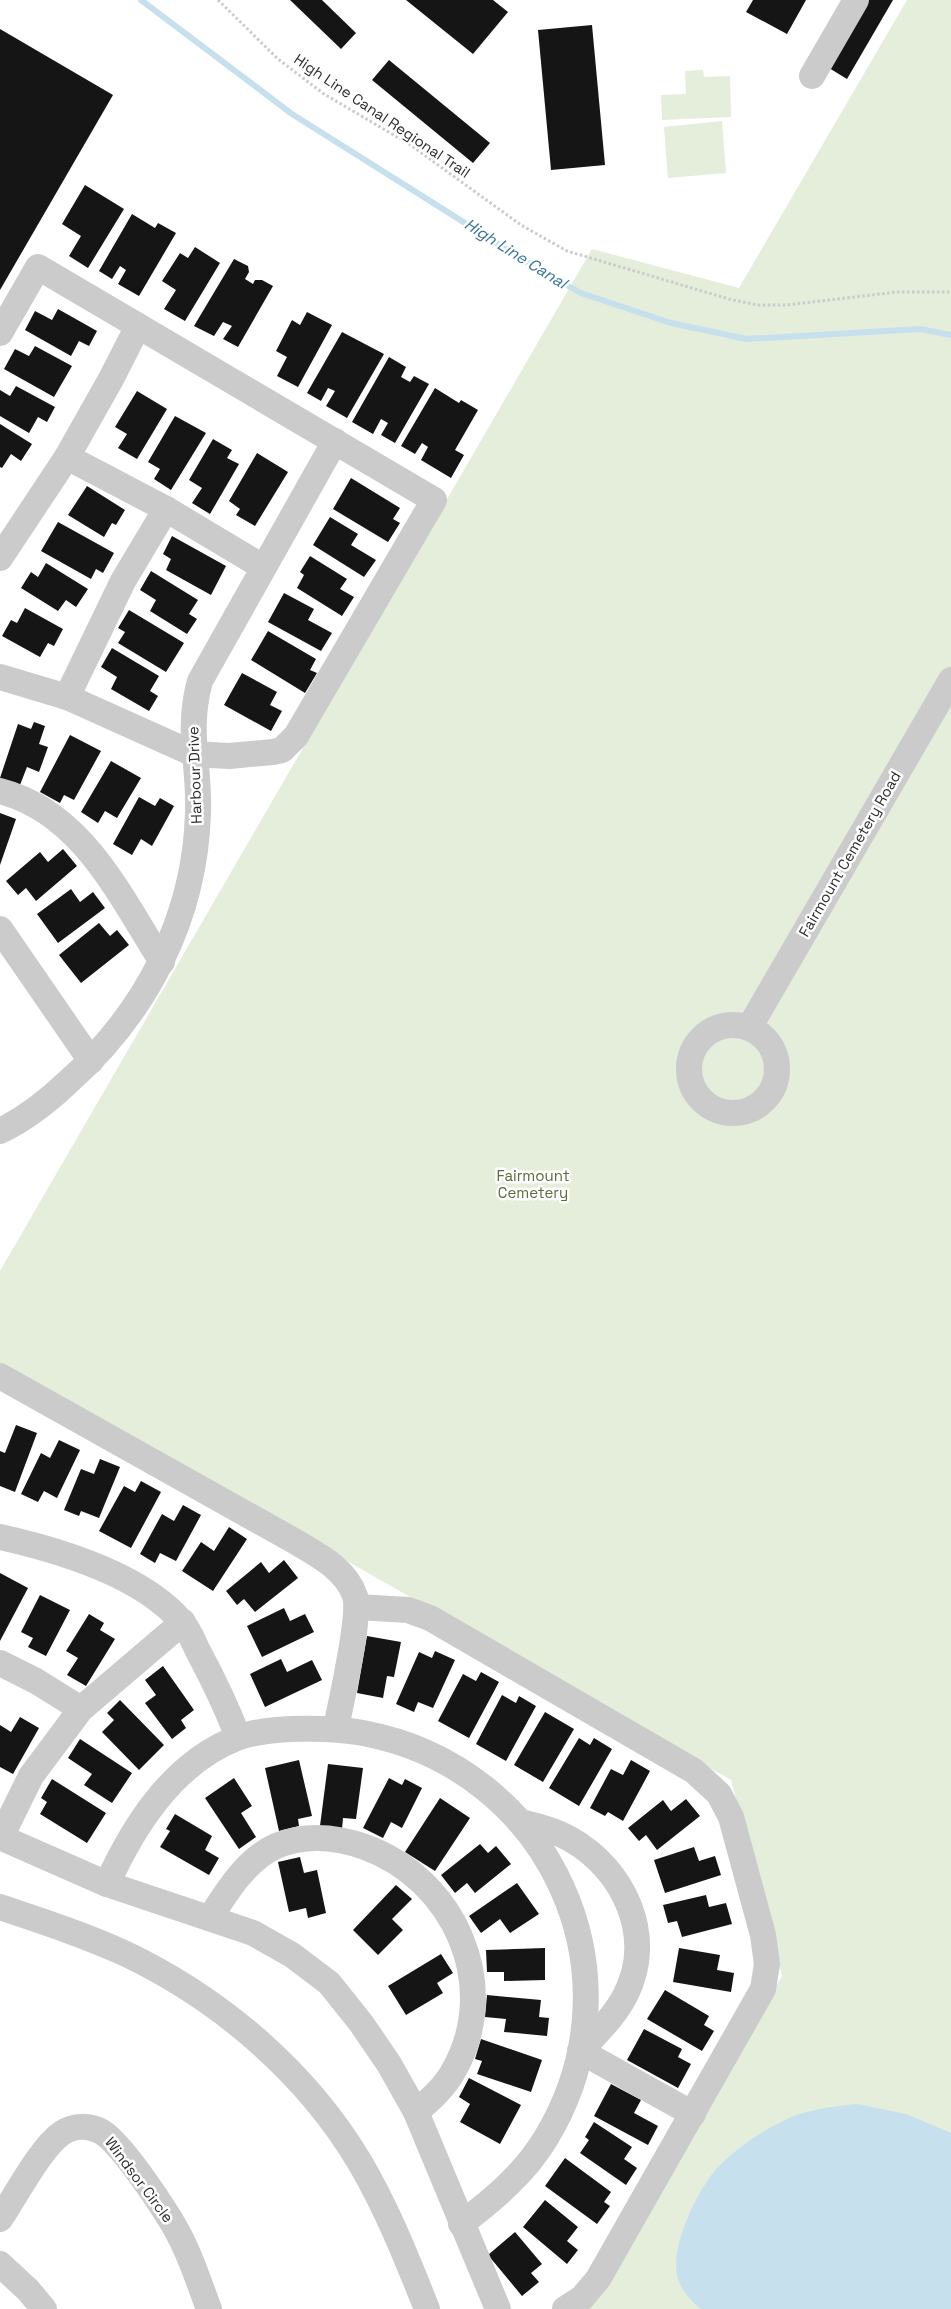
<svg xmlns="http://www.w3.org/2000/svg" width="951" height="2309" font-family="'Space Grotesk',sans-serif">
<rect width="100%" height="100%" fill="#fff"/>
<g fill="#e5eddb">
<path d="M907,0H951V2309H584L589,2307L782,1976L731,1780L0,1363V1271L592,249L739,288Z"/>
<path d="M703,70L704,77L730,76L731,117L662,120L661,95L686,94L685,71Z"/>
<path d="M722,121L726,173L668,178L664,127Z"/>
</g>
<path fill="#c6e0ee" d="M857,2104L906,2114L951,2133V2309H701C691,2301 682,2291 678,2279C668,2249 699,2185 721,2164C739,2147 760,2132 783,2121C805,2109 832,2107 857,2104Z"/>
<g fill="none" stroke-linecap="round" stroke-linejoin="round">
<path stroke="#c6e0ee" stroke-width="6" d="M141,0L292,114L538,269L581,293L671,323L747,339L920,329L951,335"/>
</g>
<g fill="#151515">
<path d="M290,0H322L356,33L341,49Z"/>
<path d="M406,0H493L508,12L473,54Z"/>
<path d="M753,0H806L787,34L746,12Z"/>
<path d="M868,0H893L847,79L829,68Z"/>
<path d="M592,25L605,165L551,170L538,30Z"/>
<path d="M0,29L113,95L0,290Z"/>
<path d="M389,60L490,143L473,163L372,80Z"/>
<path d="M85,185L124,209L88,268L69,256L81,236L62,224Z"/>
<path d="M132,214L155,228L158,223L176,233L139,296L118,284L126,270L120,266L112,279L99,271Z"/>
<path d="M195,247L220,263L185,321L164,309L176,290L162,281L180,253L188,258Z"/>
<path d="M234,259L248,266L249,272L245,279L253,284L255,280H262L273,286L238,347L223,339L232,326L223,322L214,336L194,326Z"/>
<path d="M58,309L97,331L89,346L79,341L71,356L25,330L35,311L52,320Z"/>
<path d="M307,312L332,325L298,387L277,376L287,357L276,351L292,320L300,325Z"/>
<path d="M342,332L384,354L347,418L326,406L335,391L328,388L321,401L307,393Z"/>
<path d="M35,346L72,366L54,397L4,369L15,349L29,356Z"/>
<path d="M389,357L406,367L401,377L410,382L414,376L429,384L395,443L381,435L388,423L381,419L373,434L352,422Z"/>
<path d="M16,386L55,407L47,422L38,417L29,433L0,416V390L10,396Z"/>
<path d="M435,388L459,403L461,400L478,410L455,450L464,455L451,478L421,460L428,447L422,443L415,454L401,446Z"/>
<path d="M137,391L167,409L137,459L118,448L127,434L115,427Z"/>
<path d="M175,416L206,433L171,490L154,479L160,469L148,462Z"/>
<path d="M0,424L32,444L21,461L11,454L2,468L0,467Z"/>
<path d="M213,439L232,450L227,458L239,464L210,514L192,503L202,488L189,480Z"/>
<path d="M257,453L288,472L255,526L236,515L240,509L229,501Z"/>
<path d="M351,478L400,508L393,519L400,523L388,542L333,509Z"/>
<path d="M87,486L125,510L116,525L112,523L104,537L68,515Z"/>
<path d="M330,517L358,534L351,545L376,560L364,577L313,545Z"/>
<path d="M58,522L114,553L103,573L96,569L91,579L41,551Z"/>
<path d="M172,536L226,566L211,595L166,570L171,559L163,554Z"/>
<path d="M310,556L347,579L340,589L354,597L342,616L297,588L304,575L300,572Z"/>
<path d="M46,563L88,589L76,607L66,600L58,611L21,588L31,572L38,577Z"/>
<path d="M151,571L198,600L189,614L197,619L187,634L150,611L156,600L140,590Z"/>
<path d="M284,593L314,609L308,620L332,633L321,651L268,622Z"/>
<path d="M25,608L63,629L54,646L48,643L40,657L2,636L11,620L17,623Z"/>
<path d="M129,610L184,643L166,672L118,643L125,632L118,628Z"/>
<path d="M268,631L316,659L310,670L317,673L305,693L251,660Z"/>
<path d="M112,648L159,676L150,691L158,696L149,711L111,689L117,677L101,667Z"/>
<path d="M242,673L277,692L270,705L282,711L271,731L224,705Z"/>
<path d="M34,722L45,726L39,744L48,747L39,772L27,767L20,785L0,778L18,724L31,729Z"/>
<path d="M70,735L101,751L74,800L64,795L60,803L40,792Z"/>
<path d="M111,761L141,778L117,818L105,811L98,823L81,812Z"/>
<path d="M139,797L155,806L160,798L174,806L152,846L141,839L132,855L113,844Z"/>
<path d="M0,813L16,819L0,865Z"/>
<path d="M63,849L77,866L36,901L26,888L18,895L6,881L40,852L48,862Z"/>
<path d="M71,889L80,902L93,892L105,908L58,943L37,914Z"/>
<path d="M99,923L110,936L117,930L129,945L81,983L59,955Z"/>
<path d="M16,1425L37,1433L15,1492L0,1486V1451L5,1453Z"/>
<path d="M59,1440L80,1450L57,1498L44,1491L38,1502L21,1494L41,1453L50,1458Z"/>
<path d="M100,1459L120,1467L99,1518L81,1511L79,1516L64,1510L81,1469L94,1474Z"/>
<path d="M141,1481L161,1492L131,1548L99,1531L124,1486L135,1492Z"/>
<path d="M183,1505L201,1515L176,1561L160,1553L155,1563L140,1554L162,1514L174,1521Z"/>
<path d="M229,1527L247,1539L213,1591L182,1571L201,1542L214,1551Z"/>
<path d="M284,1560L298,1578L255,1612L244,1599L237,1605L226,1591L261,1562L269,1573Z"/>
<path d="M0,1573L28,1588L0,1641Z"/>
<path d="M40,1595L70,1610L46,1656L28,1647L33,1638L21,1632Z"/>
<path d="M284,1608L290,1621L305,1614L314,1632L262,1657L247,1626Z"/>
<path d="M89,1614L104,1623L100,1630L115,1639L86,1686L67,1675L78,1658L66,1651Z"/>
<path d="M367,1636L401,1642L394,1677L387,1676L383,1698L357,1693Z"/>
<path d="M435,1651L455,1660L433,1708L418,1702L414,1712L396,1704L419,1652L432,1658Z"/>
<path d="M281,1659L287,1672L312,1660L322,1680L265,1707L250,1674Z"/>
<path d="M163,1666L194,1710L181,1720L186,1728L172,1739L145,1703L156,1695L145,1680Z"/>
<path d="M481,1672L499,1682L469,1738L438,1721L463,1674L476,1681Z"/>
<path d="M502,1695L516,1703L519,1696L536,1706L506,1761L476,1744Z"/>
<path d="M120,1700L164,1745L139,1770L102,1732L114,1720L107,1713Z"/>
<path d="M545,1712L574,1729L543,1782L514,1765Z"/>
<path d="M20,1717L39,1728L13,1774L0,1767V1725L11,1732Z"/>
<path d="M579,1738L590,1745L594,1738L612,1749L579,1806L549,1788Z"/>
<path d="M80,1739L132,1773L112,1803L84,1785L92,1774L68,1758Z"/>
<path d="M299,1760L312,1816L298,1819L299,1826L279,1831L265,1768Z"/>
<path d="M631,1760L650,1771L623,1821L608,1812L605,1816L590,1808L611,1769L623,1775Z"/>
<path d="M328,1764L363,1768L356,1819L343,1818L342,1829L320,1826Z"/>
<path d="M234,1778L252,1806L241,1813L256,1837L239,1849L205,1798Z"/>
<path d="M389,1778L402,1785L405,1779L422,1788L402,1828L391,1822L383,1838L363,1828Z"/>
<path d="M52,1779L106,1813L87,1843L40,1814L47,1802L41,1798Z"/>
<path d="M440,1798L470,1818L435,1871L405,1852Z"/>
<path d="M686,1799L700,1816L657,1850L646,1835L639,1841L628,1828L663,1800L671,1811Z"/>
<path d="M175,1814L212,1836L205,1850L219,1858L209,1875L160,1847L170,1831L166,1829Z"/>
<path d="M480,1844L488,1853L496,1846L511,1864L475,1893L467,1883L455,1893L441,1875Z"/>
<path d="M694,1847L699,1861L715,1856L721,1875L665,1893L654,1860Z"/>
<path d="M300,1857L304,1873L317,1870L326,1913L308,1918L306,1908L289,1912L278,1862Z"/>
<path d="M517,1883L539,1914L510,1933L500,1919L481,1933L469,1916Z"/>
<path d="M396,1885L412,1899L392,1919L403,1930L378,1955L353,1930Z"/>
<path d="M706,1895L709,1907L726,1903L732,1924L682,1937L677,1921L668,1923L663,1905Z"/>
<path d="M545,1948V1980L504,1981V1972H487L486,1950Z"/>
<path d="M679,1948L720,1955L717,1970L734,1973L731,1992L673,1982Z"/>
<path d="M441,1954L453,1973L437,1983L443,1993L406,2015L388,1986Z"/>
<path d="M665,1990L709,2016L704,2025L714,2031L702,2051L647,2019Z"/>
<path d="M487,1995L541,2000L539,2017L549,2018L547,2036L504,2032L506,2019L485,2017Z"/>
<path d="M644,2029L682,2049L678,2057L691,2064L678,2088L627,2060Z"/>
<path d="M481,2039L542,2060L531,2092L477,2074L482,2061L475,2059Z"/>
<path d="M469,2078L521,2105L500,2144L460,2122L470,2104L459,2097Z"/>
<path d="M611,2084L641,2100L634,2113L658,2126L648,2145L594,2116Z"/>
<path d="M594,2122L632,2147L624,2159L637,2168L626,2185L580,2153L589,2140L585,2137Z"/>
<path d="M565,2158L611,2192L604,2202L610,2206L597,2224L545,2186Z"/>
<path d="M545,2200L578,2227L567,2241L578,2250L567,2264L523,2227Z"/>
<path d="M515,2232L542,2264L531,2273L539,2282L522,2296L488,2255Z"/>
</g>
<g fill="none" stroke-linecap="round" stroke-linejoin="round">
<path stroke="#cbcbcb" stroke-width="3" stroke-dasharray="2.5 2.5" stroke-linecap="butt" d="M218,0L278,59L324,94L409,144L521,225L567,251L729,299L757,305H786L897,292H951"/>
<g stroke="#cbcbcb" stroke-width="26">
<path d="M812,76L856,0"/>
<path d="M0,333L38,267L434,500L296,736L282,750L273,752L229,756L194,754L67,697L0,677"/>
<path d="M67,457L166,509L263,567"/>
<path d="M0,558L67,457L111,379L138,326"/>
<path d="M67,697L123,581L166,509"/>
<path d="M0,791C82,812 120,896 162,962"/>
<path d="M0,929L91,1061"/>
<circle cx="733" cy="1069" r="44"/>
<path d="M749,1028L951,680"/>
<path d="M0,1131C25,1119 48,1101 68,1082C146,1013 195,918 198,813C200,764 186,732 200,681L335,441"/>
<path d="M0,1376L296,1542C318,1555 346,1569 355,1596C361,1616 341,1702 336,1728"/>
<path d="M0,1537C58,1550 141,1575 181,1621C189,1629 193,1641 198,1651C213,1679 227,1708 238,1737"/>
<path d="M357,1607L408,1610L430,1618L694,1771L719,1794L731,1817L763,1935L767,1964L763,1989L598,2279L582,2298L565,2309"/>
<path d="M0,1663L36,1681L81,1709"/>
<path d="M520,1822C537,1826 554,1830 570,1839C624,1869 655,1936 626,1994C615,2016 597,2033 580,2051L693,2114"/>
<path d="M0,1837L107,1884L253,1933L292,1955L329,1983L361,2023L389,2064L416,2112L498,2309"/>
<path d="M1,1837L31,1776L81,1709L183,1622"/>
<path d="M107,1884C134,1825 173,1763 237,1738C269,1726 330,1727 363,1733C550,1768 645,1974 546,2138C525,2173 494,2199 461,2224"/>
<path d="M0,1907C42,1921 84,1935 124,1953C219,1998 305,2071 359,2161C387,2208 407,2259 427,2309"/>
<path d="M210,1918C227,1891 246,1860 276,1846C305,1834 337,1837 365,1847C454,1879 502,1985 454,2070C445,2087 430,2100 416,2112"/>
<path d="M0,2219C15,2197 41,2147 62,2133C74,2125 89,2125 102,2132C124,2146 173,2220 184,2245C194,2266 201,2288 209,2309"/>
<path d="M0,2264L28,2290L44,2309"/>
</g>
</g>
<g text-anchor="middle" stroke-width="5" stroke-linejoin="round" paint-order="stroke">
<g font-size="15" fill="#2e2e2e" stroke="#fff">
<text transform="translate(382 116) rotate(34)" y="5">High Line Canal Regional Trail</text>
<text transform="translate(195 775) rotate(-92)" y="5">Harbour Drive</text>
<text transform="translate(850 854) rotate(-60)" y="5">Fairmount Cemetery Road</text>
<text transform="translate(139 2180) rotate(53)" y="5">Windsor Circle</text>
</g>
<g font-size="15" fill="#546d39" stroke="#fff">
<text x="533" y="1181">Fairmount<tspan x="533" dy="17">Cemetery</tspan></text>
</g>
<g font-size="16" font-style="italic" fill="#377696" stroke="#fff">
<text transform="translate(516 253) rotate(32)" y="6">High Line Canal</text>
</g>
</g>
</svg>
